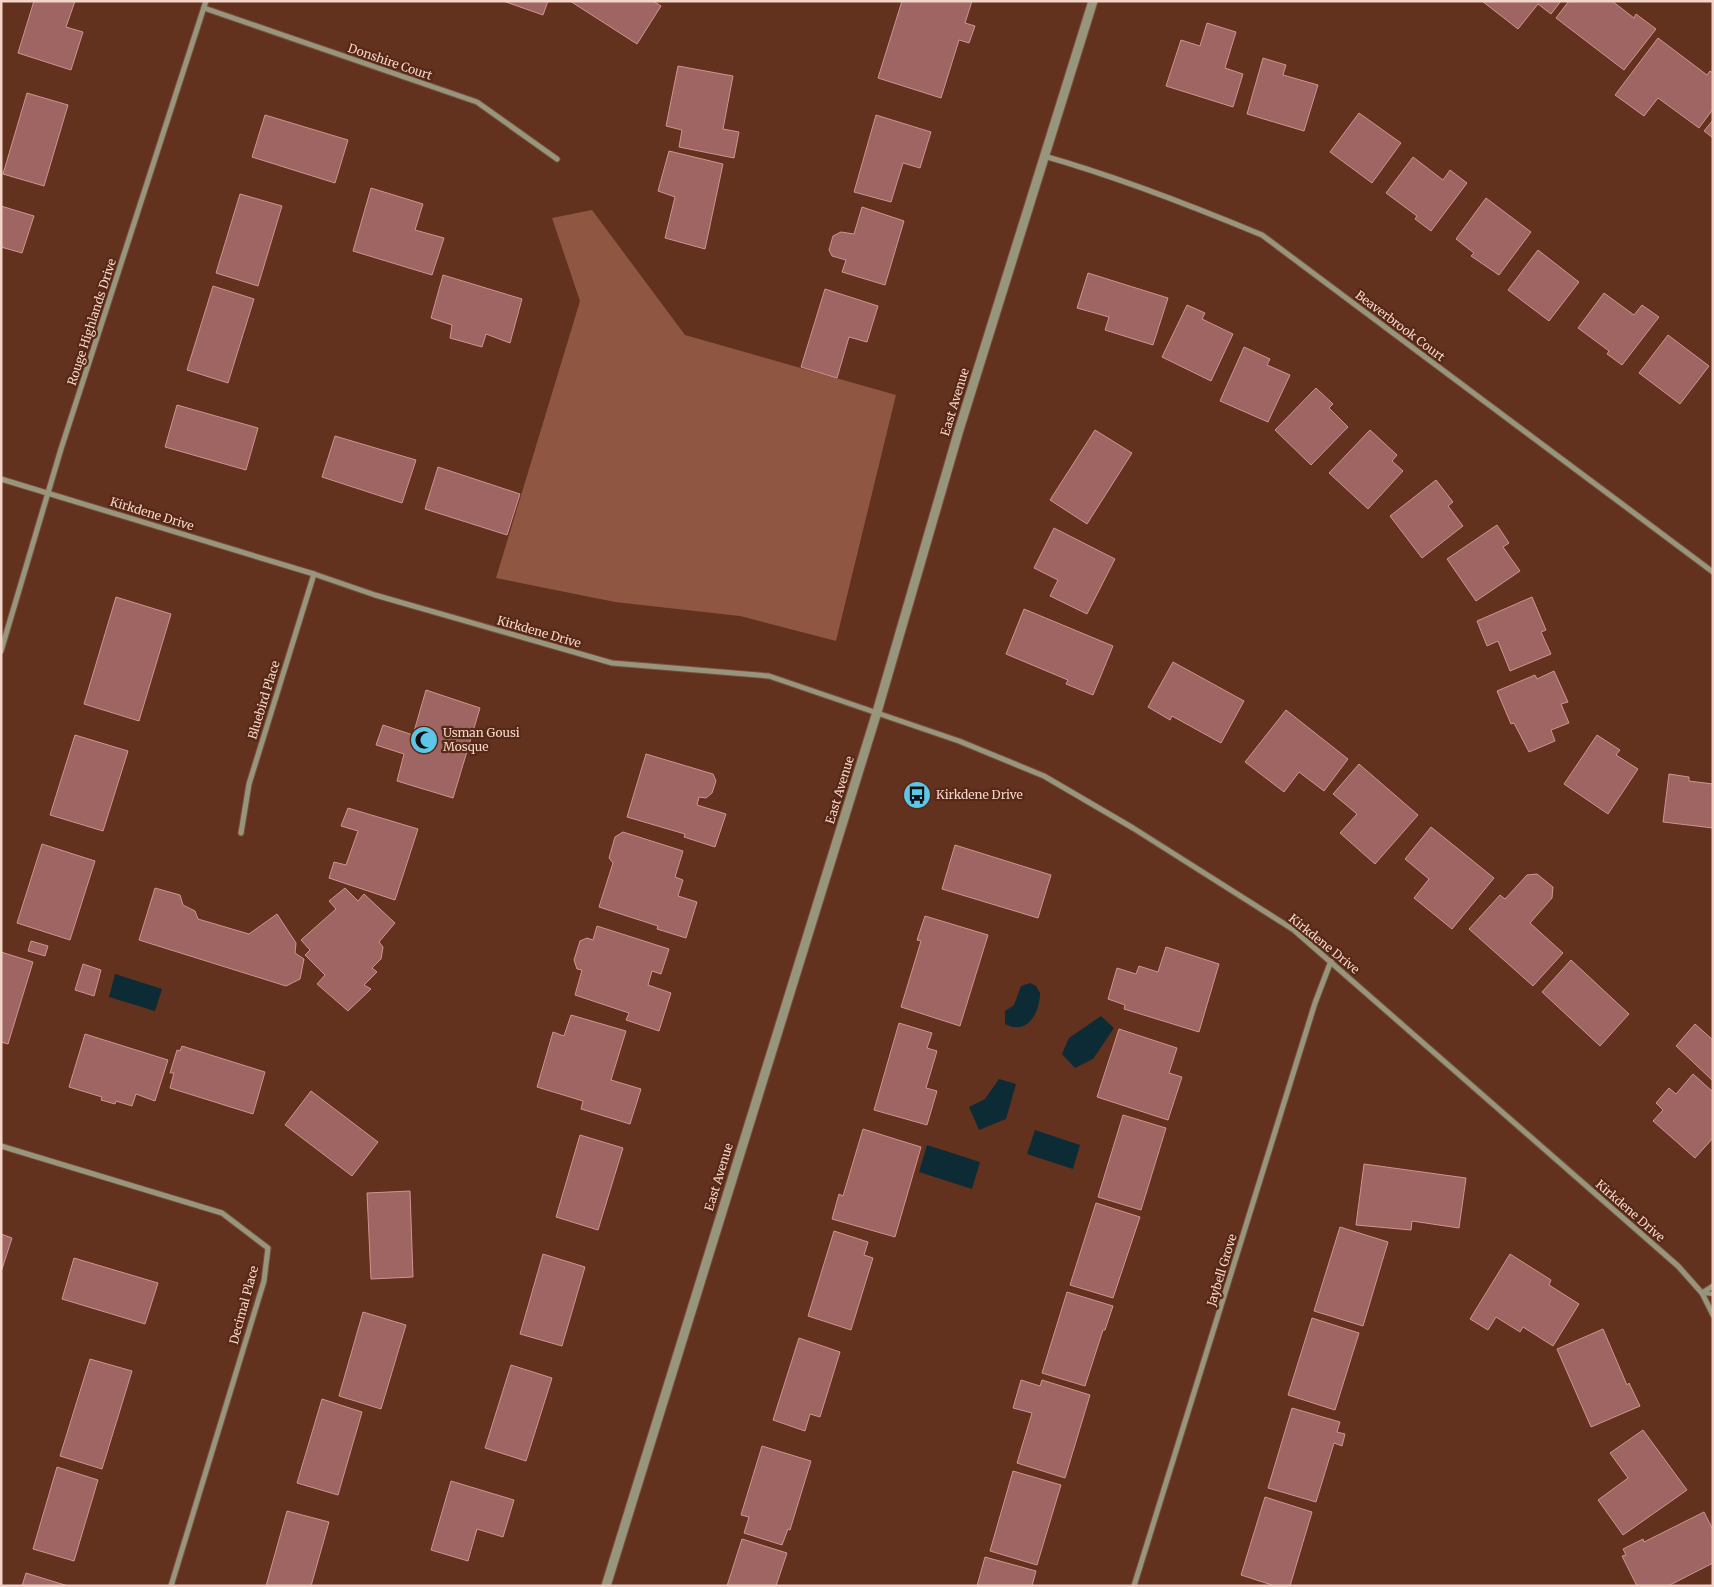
<svg xmlns="http://www.w3.org/2000/svg" width="1714" height="1587" font-family="Merriweather,serif">
<rect width="100%" height="100%" fill="#62321f"/>
<path fill="#8f5641" d="M592,210L685,335L896,395L836,641L740,616L615,602L496,578L580,301L552,218Z"/>
<g fill="#0c2b35">
<path d="M115,974L162,989L155,1011L109,997Z"/>
<path d="M1030,983L1036,986L1040,993C1040,1013 1027,1036 1005,1024V1011L1014,1005L1021,986Z"/>
<path d="M1101,1016L1114,1028L1093,1059L1075,1068L1062,1054L1069,1038Z"/>
<path d="M999,1079L1016,1084L1006,1119L979,1130L969,1107L985,1099Z"/>
<path d="M1035,1130L1080,1145L1073,1169L1027,1154Z"/>
<path d="M927,1145L980,1162L972,1189L919,1172Z"/>
</g>
<g fill="#9f6563" stroke="#d19391">
<path d="M34,1H75L66,27L83,32L71,70L18,53Z"/>
<path d="M503,1H548L543,15Z"/>
<path d="M570,1H653L661,6L637,44Z"/>
<path d="M902,1H972L965,23L975,26L969,43L959,40L941,98L878,78Z"/>
<path d="M1482,1H1561L1551,14L1538,4L1518,29Z"/>
<path d="M1569,1H1612L1634,18L1636,14L1656,29L1624,70L1556,18Z"/>
<path d="M1207,23L1236,32L1225,68L1243,74L1233,107L1166,86L1181,40L1200,46Z"/>
<path d="M1658,38L1707,75L1710,71L1713,73V109L1699,128L1658,98L1644,116L1615,95Z"/>
<path d="M1263,58L1286,65L1283,75L1318,85L1304,131L1247,114Z"/>
<path d="M678,66L733,76L723,129L739,132L734,158L679,147L682,130L666,126Z"/>
<path d="M27,93L68,105L44,186L3,174Z"/>
<path d="M1359,113L1401,143L1372,183L1330,152Z"/>
<path d="M265,115L348,140L335,183L252,157Z"/>
<path d="M876,115L931,132L920,168L903,163L891,202L854,192Z"/>
<path d="M1713,120V138L1704,131Z"/>
<path d="M669,151L723,164L705,249L665,238L675,197L658,191Z"/>
<path d="M1413,157L1443,180L1450,170L1467,183L1431,231L1415,219L1417,216L1386,193Z"/>
<path d="M371,188L423,204L415,230L444,238L432,275L353,251Z"/>
<path d="M240,194L282,206L258,286L216,273Z"/>
<path d="M1486,198L1531,232L1499,275L1471,256L1474,253L1456,239Z"/>
<path d="M1,206L34,216L22,253L1,247Z"/>
<path d="M862,207L904,221L885,285L842,272L846,260L832,256L829,250L833,236L841,232L854,234Z"/>
<path d="M1538,250L1579,282L1549,321L1508,290Z"/>
<path d="M1088,273L1168,298L1153,345L1105,330L1109,317L1077,308Z"/>
<path d="M443,275L522,299L510,343L486,334L482,347L450,338L452,325L431,318Z"/>
<path d="M213,286L254,299L228,383L187,370Z"/>
<path d="M825,289L878,306L867,342L849,337L837,378L801,367Z"/>
<path d="M1604,293L1634,315L1642,305L1659,317L1622,365L1607,354L1609,351L1578,328Z"/>
<path d="M1187,305L1205,313L1202,319L1233,334L1211,381L1162,357Z"/>
<path d="M1668,335L1709,366L1680,404L1639,373Z"/>
<path d="M1244,347L1270,359L1267,365L1290,375L1268,422L1220,401Z"/>
<path d="M1316,388L1333,404L1329,408L1348,427L1311,465L1275,430Z"/>
<path d="M177,405L258,428L246,470L165,447Z"/>
<path d="M1095,430L1132,453L1087,524L1050,500Z"/>
<path d="M1370,430L1397,455L1392,461L1403,471L1368,509L1329,473Z"/>
<path d="M335,436L416,460L402,503L322,477Z"/>
<path d="M438,467L520,494L507,535L425,509Z"/>
<path d="M1436,480L1453,502L1448,506L1463,526L1422,558L1390,516Z"/>
<path d="M1497,525L1509,543L1503,547L1520,571L1476,601L1447,559Z"/>
<path d="M1054,528L1115,559L1087,614L1050,596L1058,580L1034,568Z"/>
<path d="M116,597L171,614L139,721L84,704Z"/>
<path d="M1532,597L1546,630L1541,632L1551,654L1510,671L1498,641L1487,646L1477,621Z"/>
<path d="M1024,609L1113,646L1093,695L1066,684L1068,680L1006,654Z"/>
<path d="M1173,662L1244,701L1221,743L1172,716L1170,720L1148,707Z"/>
<path d="M1554,671L1568,702L1561,704L1569,723L1551,730L1555,741L1529,752L1514,723L1511,724L1497,691L1535,675L1537,679Z"/>
<path d="M426,690L480,708L453,798L397,781L404,754L376,745L383,725L413,735Z"/>
<path d="M1286,710L1348,759L1324,791L1299,772L1284,792L1245,762Z"/>
<path d="M75,735L128,751L103,831L50,815Z"/>
<path d="M1597,735L1620,750L1616,755L1638,769L1608,814L1564,784Z"/>
<path d="M646,754L713,774L716,781L712,793L706,798L699,797L697,805L726,814L715,847L684,837L685,834L627,817Z"/>
<path d="M1359,764L1418,815L1375,864L1340,833L1357,814L1333,794Z"/>
<path d="M1669,774L1689,777V781L1713,784V828L1663,822Z"/>
<path d="M348,808L418,829L395,900L329,878L334,862L346,865L358,831L341,826Z"/>
<path d="M1431,827L1494,878L1452,929L1414,898L1429,879L1405,859Z"/>
<path d="M623,832L683,851L675,877L683,880L678,896L697,902L686,938L657,929L658,926L599,907L613,863L609,858L615,837Z"/>
<path d="M42,844L95,861L70,940L17,923Z"/>
<path d="M955,845L1051,875L1038,918L942,889Z"/>
<path d="M1537,874L1553,887L1552,898L1530,923L1563,953L1533,986L1469,929L1500,895L1505,899L1527,875Z"/>
<path d="M155,888L180,895L183,905L195,911L198,919L249,934L277,914L296,943L295,953L304,959L300,979L286,986L139,940Z"/>
<path d="M345,888L358,901L364,894L395,923L379,942L383,947L381,959L372,968L377,972L364,985L371,989L348,1011L317,984L325,975L305,955L310,950L301,940L336,909L329,901Z"/>
<path d="M925,916L988,935L960,1026L901,1007L921,941L917,940Z"/>
<path d="M597,926L669,949L661,974L652,971L648,985L671,993L659,1031L626,1020L629,1013L575,995L582,970L577,969L574,960L580,941L587,938L593,940Z"/>
<path d="M31,941L48,946L45,956L28,951Z"/>
<path d="M1166,947L1219,964L1199,1032L1124,1009L1125,1005L1108,999L1117,968L1136,974L1139,966L1158,972Z"/>
<path d="M1,952L33,962L8,1044L1,1042Z"/>
<path d="M1571,960L1629,1014L1600,1046L1542,992Z"/>
<path d="M83,964L101,970L94,996L75,990Z"/>
<path d="M571,1015L626,1031L611,1080L641,1089L630,1124L581,1109L583,1101L537,1087L553,1032L564,1036Z"/>
<path d="M899,1023L932,1033L927,1048L937,1051L926,1088L937,1091L927,1125L874,1110Z"/>
<path d="M1695,1024L1713,1040V1081L1676,1046Z"/>
<path d="M1119,1029L1177,1048L1169,1073L1182,1077L1168,1120L1097,1097Z"/>
<path d="M85,1034L168,1060L155,1101L136,1094L132,1106L116,1101L115,1104L101,1100L102,1097L69,1087Z"/>
<path d="M182,1046L265,1072L253,1114L170,1088L174,1073H170L177,1050L180,1051Z"/>
<path d="M1693,1074L1713,1092V1138L1695,1158L1653,1121L1663,1110L1656,1103L1669,1088L1676,1094Z"/>
<path d="M311,1091L378,1142L352,1176L285,1125Z"/>
<path d="M1123,1115L1166,1128L1141,1210L1098,1197Z"/>
<path d="M863,1129L921,1147L895,1237L832,1219L839,1194L843,1196Z"/>
<path d="M580,1135L623,1148L598,1230L556,1217Z"/>
<path d="M1364,1164L1466,1178L1459,1228L1412,1221L1411,1230L1356,1225Z"/>
<path d="M410,1191L413,1277L371,1279L367,1193Z"/>
<path d="M1096,1203L1140,1217L1113,1298L1070,1285Z"/>
<path d="M1340,1227L1388,1242L1363,1326L1314,1311Z"/>
<path d="M834,1231L868,1242L864,1255L873,1258L851,1330L808,1316Z"/>
<path d="M1,1234L12,1238L1,1272Z"/>
<path d="M543,1254L585,1267L562,1346L520,1334Z"/>
<path d="M1510,1254L1551,1280L1549,1285L1579,1304L1553,1346L1523,1327L1520,1332L1496,1317L1488,1330L1470,1319Z"/>
<path d="M74,1258L158,1283L145,1324L62,1299Z"/>
<path d="M1067,1292L1113,1306L1105,1330H1103L1085,1386L1042,1373Z"/>
<path d="M363,1312L406,1325L381,1409L339,1396Z"/>
<path d="M1312,1318L1359,1333L1335,1410L1288,1395Z"/>
<path d="M1603,1329L1627,1385L1629,1383L1640,1406L1591,1427L1557,1349Z"/>
<path d="M799,1338L840,1352L820,1417L810,1414L805,1431L773,1420Z"/>
<path d="M90,1359L132,1371L102,1469L60,1456Z"/>
<path d="M511,1365L552,1378L526,1461L485,1448Z"/>
<path d="M1021,1380L1040,1386L1042,1380L1090,1395L1065,1478L1017,1463L1032,1413L1013,1408Z"/>
<path d="M322,1399L362,1412L338,1495L297,1483Z"/>
<path d="M1292,1408L1340,1422L1337,1432L1345,1434L1342,1446L1334,1443L1316,1502L1268,1488Z"/>
<path d="M1643,1430L1687,1490L1623,1535L1598,1500L1628,1478L1610,1453Z"/>
<path d="M762,1446L811,1461L790,1530L788,1529L782,1545L744,1533L749,1517L741,1515Z"/>
<path d="M57,1467L98,1480L74,1561L33,1549Z"/>
<path d="M1013,1471L1061,1485L1037,1565L990,1551Z"/>
<path d="M451,1481L514,1500L503,1537L477,1529L468,1561L431,1550Z"/>
<path d="M1265,1497L1312,1512L1290,1586H1275L1241,1575Z"/>
<path d="M287,1511L329,1522L311,1586H266Z"/>
<path d="M1704,1512L1713,1530V1563L1668,1586H1637L1622,1556L1626,1555L1623,1549L1643,1539L1644,1542Z"/>
<path d="M742,1539L787,1553L776,1586H727Z"/>
<path d="M985,1557L1036,1571L1032,1586H977Z"/>
<path d="M26,1573L68,1586H22Z"/>
</g>
<g fill="none" stroke-linecap="round" stroke-linejoin="round">
<g stroke="#7c4f3e" stroke-width="5.5">
<path id="service" d="M1702,1293L1713,1294"/>
</g>
<g stroke="#7c4f3e" stroke-width="7">
<g id="minor">
<path d="M204,8L477,102L557,159"/>
<path d="M1044,156C1118,177 1190,205 1262,235L1713,572"/>
<path d="M1,479L314,574L375,595L612,663L769,676L959,741L1044,776L1133,828L1294,930L1678,1266L1702,1293L1713,1315"/>
<path d="M1,651L61,449L206,1"/>
<path d="M241,833L249,784L314,574"/>
<path d="M1,1146L222,1213L268,1248L264,1281L171,1586"/>
<path d="M1702,1293L1713,1286"/>
<path d="M1134,1586L1315,1003L1331,961"/>
</g>
</g>
<g stroke="#7c4f3e" stroke-width="11">
<path id="tertiary" d="M606,1586L877,712L959,430L1093,1"/>
</g>
<use href="#service" stroke="#98957d" stroke-width="4"/>
<use href="#minor" stroke="#98957d" stroke-width="5"/>
<use href="#tertiary" stroke="#98957d" stroke-width="9"/>
</g>
<defs>
<g id="mosque-disc" transform="scale(1.4375)"><circle r="9.5" fill="#5dc7e8" stroke="#562815"/><path d="M3.5-4.9A6 6 0 1 0 3.5 4.9A5 5 0 1 1 3.5-4.9Z" fill="#111"/></g>
<g id="bus-disc" transform="scale(1.4375)"><circle r="9.5" fill="#5dc7e8" stroke="#562815"/><path d="M-5-6H5V4H4V6H2V4H-2V6H-4V4H-5ZM-3.5-4V0h7V-4ZM-3.5 1.2v1.5H-2V1.2ZM2 1.2v1.5H3.5V1.2Z" fill="#111"/></g>
</defs>
<g fill-rule="evenodd">
<use href="#mosque-disc" x="424" y="740"/>
<use href="#bus-disc" x="917" y="795"/>
</g>
<g text-anchor="middle" stroke-width="4.5" stroke-linejoin="round" paint-order="stroke">
<g font-size="12" fill="#f4d5ca" stroke="#562815">
<text transform="translate(390 62) rotate(19)" y="4">Donshire Court</text>
<text transform="translate(92 322) rotate(-72)" y="4">Rouge Highlands Drive</text>
<text transform="translate(1400 326) rotate(37)" y="4">Beaverbrook Court</text>
<text transform="translate(955 402) rotate(-73)" y="4">East Avenue</text>
<text transform="translate(152 514) rotate(17)" y="4">Kirkdene Drive</text>
<text transform="translate(539 632) rotate(16)" y="4">Kirkdene Drive</text>
<text transform="translate(264 700) rotate(-73)" y="4">Bluebird Place</text>
<text transform="translate(840 790) rotate(-73)" y="4">East Avenue</text>
<text transform="translate(1324 944) rotate(39)" y="4">Kirkdene Drive</text>
<text transform="translate(719 1177) rotate(-73)" y="4">East Avenue</text>
<text transform="translate(1630 1211) rotate(41)" y="4">Kirkdene Drive</text>
<text transform="translate(1222 1270) rotate(-73)" y="4">Jaybell Grove</text>
<text transform="translate(244 1305) rotate(-75)" y="4">Decimal Place</text>
</g>
<g font-size="12" fill="#f4d5ca" stroke="#562815" text-anchor="start">
<text x="443" y="737">Usman Gousi<tspan x="443" dy="14">Mosque</tspan></text>
<text x="936" y="799">Kirkdene Drive</text>
</g>
</g>
<rect width="1714" height="1587" fill="none" stroke="#f4d5ca" stroke-width="5"/>
</svg>
